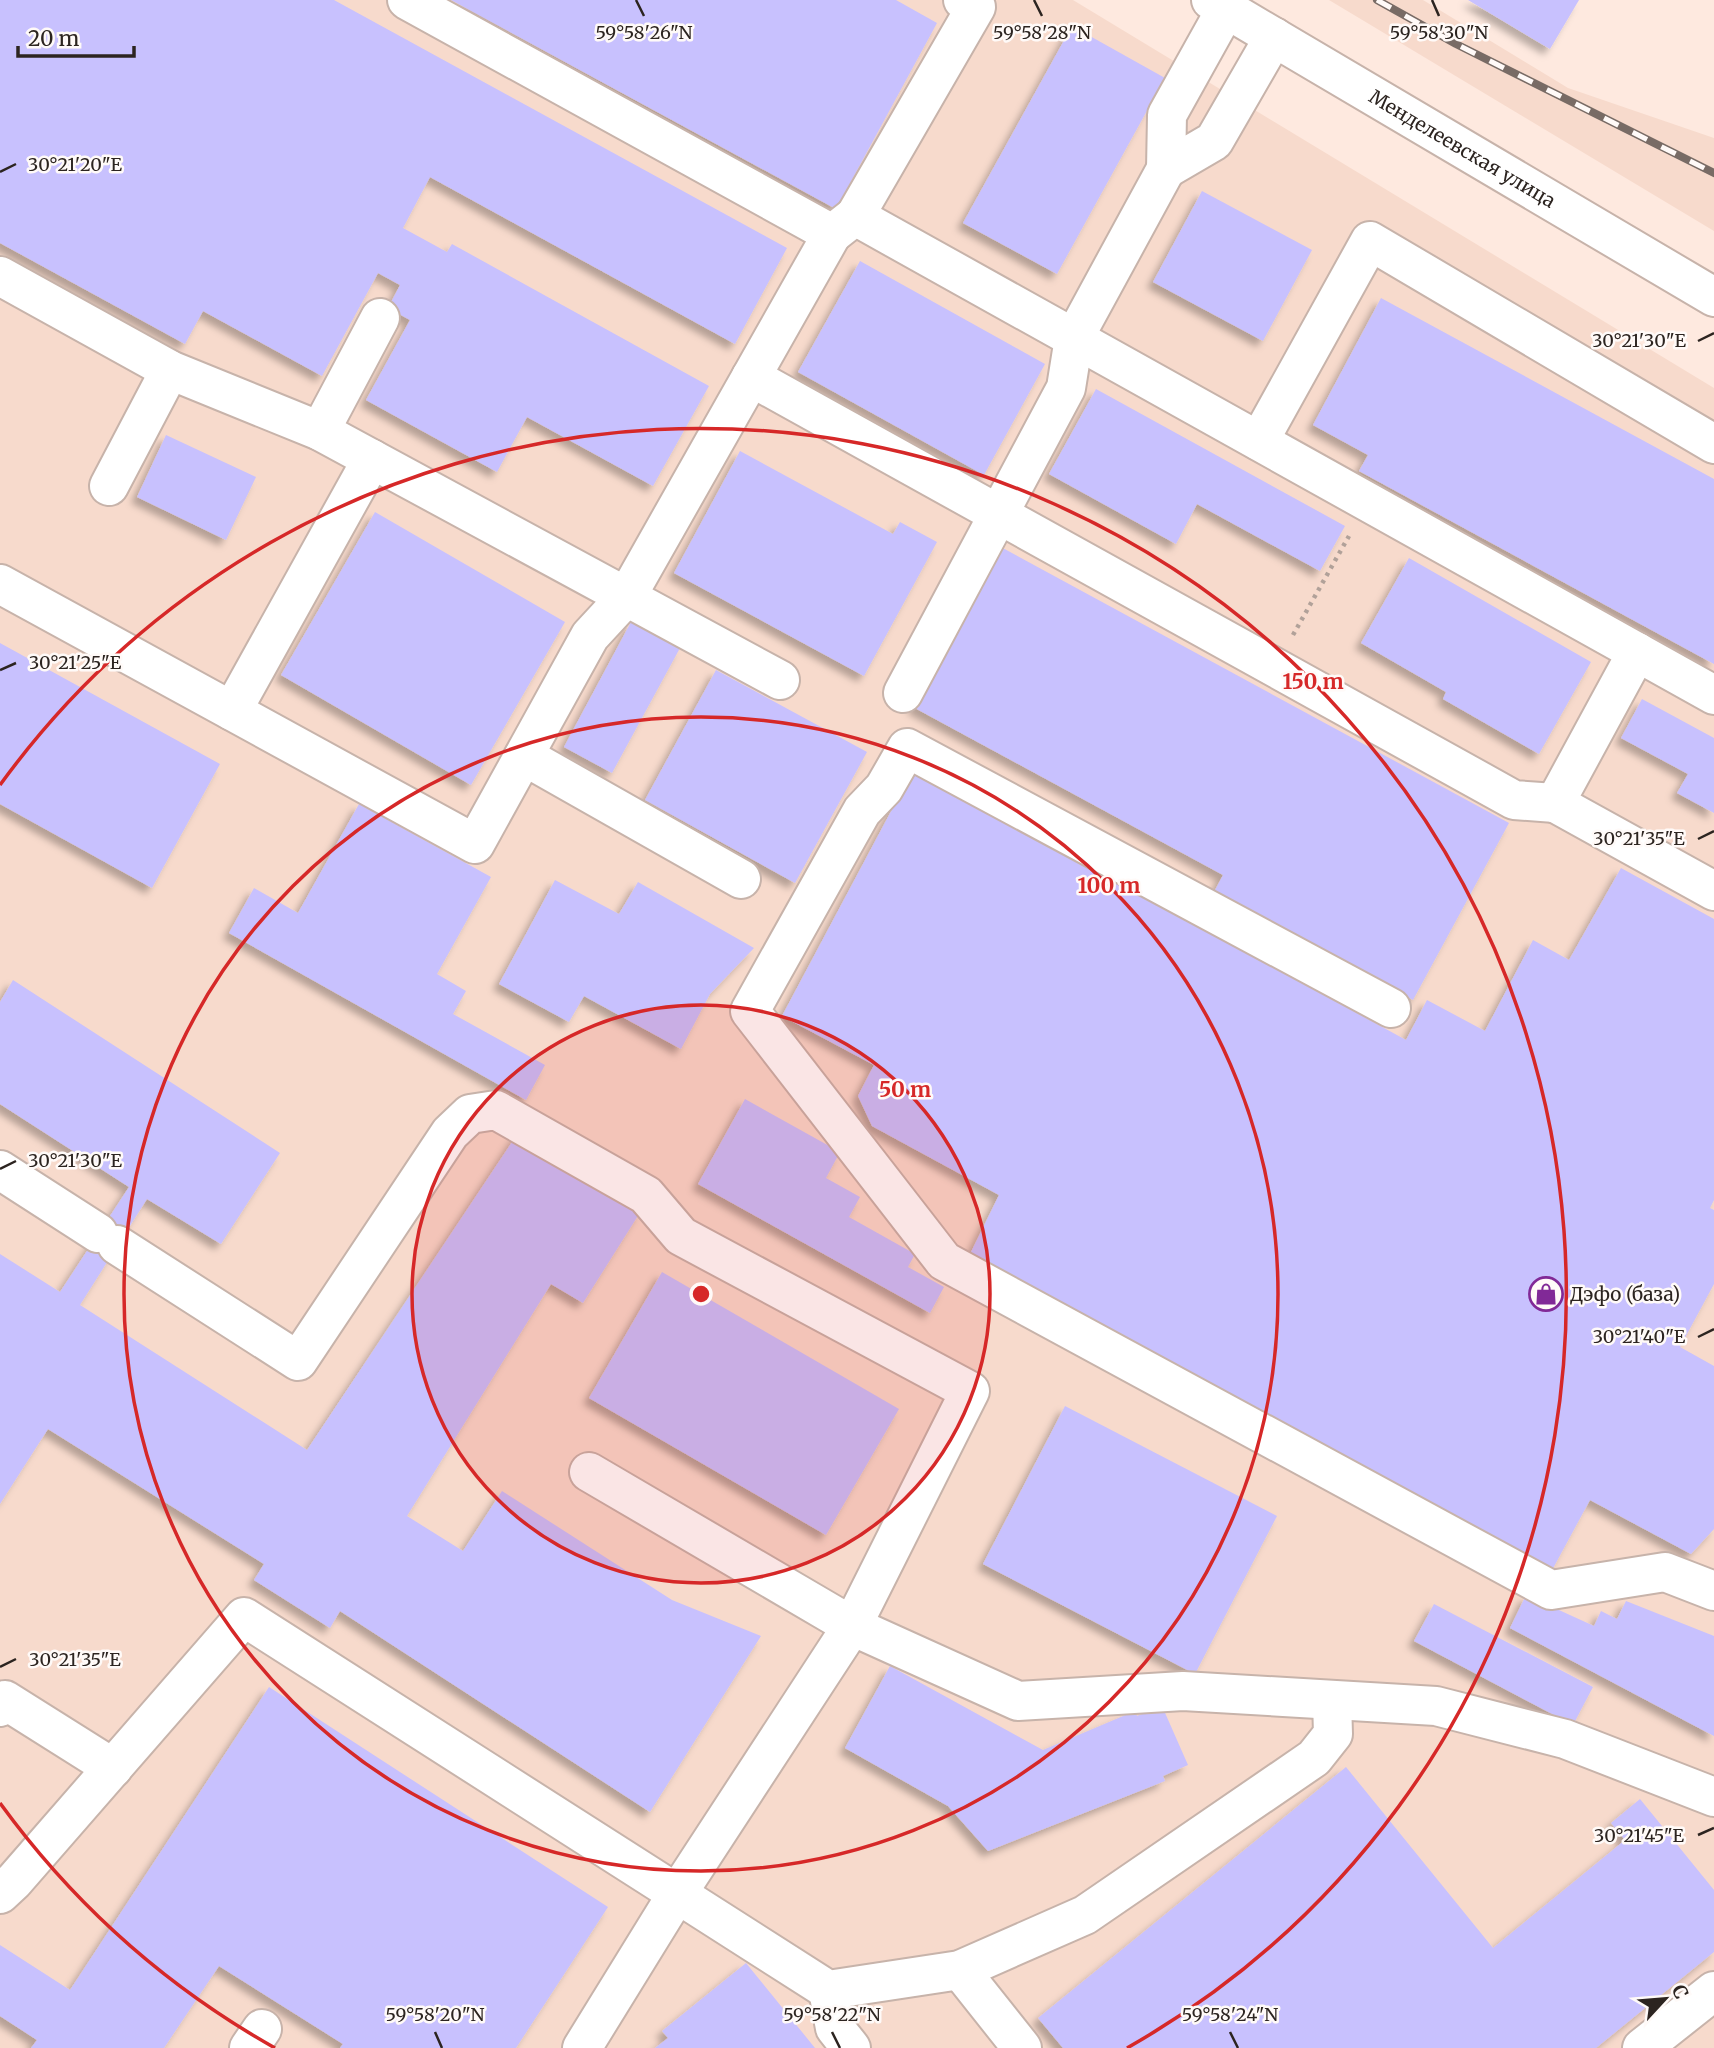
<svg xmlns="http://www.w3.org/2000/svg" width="1714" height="2048" font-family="Merriweather,serif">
<defs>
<filter id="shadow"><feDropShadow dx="-6" dy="6" stdDeviation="3.5" flood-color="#0004"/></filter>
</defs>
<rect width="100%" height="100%" fill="#fee9df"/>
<g fill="#f7dacc">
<path d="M0,0H1073L1714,388V2048H0Z"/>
<path d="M1329,0H1423L1568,88L1714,138V231Z"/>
</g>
<g fill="#c8c1fe" filter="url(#shadow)">
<path d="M0,0H334L787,248L735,344L430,177L403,228L447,252L452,244L709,386L653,486L527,417L497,472L366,400L410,320L388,308L400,285L378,273L322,376L203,311L185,344L0,243Z"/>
<path d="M451,0H896L937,23L836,209Z"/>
<path d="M1468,0H1579L1550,49Z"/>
<path d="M1072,26L1165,78L1057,274L963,223Z"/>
<path d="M1202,191L1312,250L1263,341L1153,282Z"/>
<path d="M860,261L1045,364L984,475L798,372Z"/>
<path d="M1381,298L1714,479V664L1359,471L1368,455L1313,425Z"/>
<path d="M1096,389L1345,526L1320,571L1197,504L1176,544L1049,474Z"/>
<path d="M166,435L256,477L226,540L137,497Z"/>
<path d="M740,451L893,534L900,522L937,542L864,676L674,573Z"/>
<path d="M375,512L565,622L471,785L281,675Z"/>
<path d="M999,546L1509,823L1413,1000L1214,892L1223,875L913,707Z"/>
<path d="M1409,558L1591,662L1539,754L1443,699L1446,692L1361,643Z"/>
<path d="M631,622L680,648L612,773L564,747Z"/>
<path d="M0,643L220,764L152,888L0,804Z"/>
<path d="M716,670L867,752L795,883L645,800Z"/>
<path d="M1642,699L1714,738V813L1677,793L1688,774L1621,738Z"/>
<path d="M913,770L1406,1040L1427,1000L1485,1031L1533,940L1569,960L1621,868L1714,919V1200L1710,1208L1714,1210V1284L1680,1347L1714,1366V1529L1691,1554L1590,1500L1551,1572L970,1254L999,1195L872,1126L858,1096L874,1065L782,1016Z"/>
<path d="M359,804L491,877L437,974L466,991L453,1014L545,1065L526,1100L229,933L254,888L298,913Z"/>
<path d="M555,880L619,914L638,882L754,948L710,994L681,1049L584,996L569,1022L499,984Z"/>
<path d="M13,980L280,1153L221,1244L147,1199L80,1305L307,1450L518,1133L641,1211L583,1303L551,1284L407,1516L463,1551L502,1491L672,1600L761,1636L650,1812L340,1611L330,1628L254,1580L264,1564L48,1429L0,1504V1254L60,1292L129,1187L0,1104V1002Z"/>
<path d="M745,1099L840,1152L826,1178L860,1197L849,1217L915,1254L908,1267L944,1287L930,1313L698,1184Z"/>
<path d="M662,1272L899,1409L826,1535L589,1398Z"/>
<path d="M1065,1406L1277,1516L1195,1674L983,1564Z"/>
<path d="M1526,1595L1594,1626L1601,1611L1617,1619L1626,1601L1714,1636V1736L1510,1628Z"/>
<path d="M1434,1604L1593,1687L1573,1725L1414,1641Z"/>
<path d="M890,1666L1043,1750L1135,1711L1137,1716L1162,1706L1188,1765L1163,1776L1165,1781L988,1851L948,1806L845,1748Z"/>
<path d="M269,1687L608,1907L516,2048H340L343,2044L219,1966L164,2048H31L37,2040L0,2016V1945L70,1990Z"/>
<path d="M1346,1767L1493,1948L1625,1840L1611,1823L1640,1799L1714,1890V1952L1596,2048H1063L1038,2018Z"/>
<path d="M746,1963L815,2048H655L668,2038L662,2031Z"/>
</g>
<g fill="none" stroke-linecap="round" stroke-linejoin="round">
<g stroke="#c7b3aa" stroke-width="42">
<g id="minor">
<path d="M407,0L832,234L855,216L1714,695"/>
<path id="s1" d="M1211,0L1714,297"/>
<path d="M1226,9L1167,115L1166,169L1214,141L1274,37"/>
<path d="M855,216L976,7L963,0"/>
<path d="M0,276L170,370L320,431L780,680"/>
<path d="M751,377L1514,800L1555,803"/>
<path d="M320,431L380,318"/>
<path d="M1259,441L1370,241L1714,444"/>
<path d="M109,486L170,370"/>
<path d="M0,584L475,844L590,636L627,596L832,234"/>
<path d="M1637,652L1555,803L1714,891"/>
<path d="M903,693L1066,388L1074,338L1166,169"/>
<path d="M232,711L372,459"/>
<path d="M524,756L741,879"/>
<path d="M1391,1008L907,748L884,788L862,811L750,1011L944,1261L1551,1590L1665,1572L1714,1591"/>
<path d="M0,1170L98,1233"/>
<path d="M117,1245L298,1361L450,1133L470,1114L496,1110L646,1195L681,1236L970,1391L852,1626L677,1894L582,2048"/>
<path d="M589,1472L852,1626L1018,1701L1183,1691L1436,1706L1565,1739L1714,1797"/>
<path d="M0,1707L5,1700L113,1768"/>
<path d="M0,1894L14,1881L244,1617L828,1990L960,1970L1085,1915L1314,1758L1333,1734L1332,1700"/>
<path d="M960,1970L1022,2048"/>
<path d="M828,1990L835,2028L851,2048"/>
<path d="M249,2048L262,2029"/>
<path d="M1642,2048L1714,1991"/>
</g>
</g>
<path stroke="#b1a199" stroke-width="4.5" stroke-dasharray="3.5 5" stroke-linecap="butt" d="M1293,635L1349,536"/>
<use href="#minor" stroke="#fff" stroke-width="38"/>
<g stroke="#786b65" stroke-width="8">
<path id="rail" d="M1377,0L1456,44L1714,173"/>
</g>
<use href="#rail" stroke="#fffaf8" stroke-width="5" stroke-dasharray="16" stroke-linecap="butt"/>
</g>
<path fill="none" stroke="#2c2420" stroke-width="2.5" d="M636,0L644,16M1034,0L1042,16M1432,0L1439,16M0,172L16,164M1698,341L1714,333M0,670L16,663M1698,839L1714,831M0,1169L16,1161M1698,1337L1714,1329M0,1667L16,1659M1698,1835L1714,1828M435,2032L442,2048M832,2032L840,2048M1230,2032L1238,2048"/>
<circle cx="701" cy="1294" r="289" fill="#d62828" fill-opacity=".12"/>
<g fill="none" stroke="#d62828" stroke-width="3.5">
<circle cx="701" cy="1294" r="289"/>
<circle cx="701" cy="1294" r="577"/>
<path d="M275 2048A866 866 0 0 1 0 1803M0 785A866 866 0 1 1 1127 2048"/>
</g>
<defs>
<g id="shop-ring" transform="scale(1.75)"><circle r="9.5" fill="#fffaf8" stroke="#812997" stroke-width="1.5"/><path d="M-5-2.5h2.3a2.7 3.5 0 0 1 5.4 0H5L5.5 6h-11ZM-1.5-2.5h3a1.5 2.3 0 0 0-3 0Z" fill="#812997"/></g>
</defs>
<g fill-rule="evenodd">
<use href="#shop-ring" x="1546" y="1294"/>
</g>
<g text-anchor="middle" stroke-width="5" stroke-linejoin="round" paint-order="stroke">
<g font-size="19" fill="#2c2420" stroke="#fffaf8">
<text dy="7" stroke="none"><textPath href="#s1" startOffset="292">Менделеевская улица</textPath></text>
</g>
<g font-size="19" fill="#2c2420" stroke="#fffaf8" text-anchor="start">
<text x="1570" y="1301">Дэфо (база)</text>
</g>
</g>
<g font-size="18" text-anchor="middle" fill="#2c2420" stroke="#fffaf8" stroke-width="5" stroke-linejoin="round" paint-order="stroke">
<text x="644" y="39">59°58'26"N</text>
<text x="1042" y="39">59°58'28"N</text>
<text x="1439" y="39">59°58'30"N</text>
<text x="75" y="171">30°21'20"E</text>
<text x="1639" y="347">30°21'30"E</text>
<text x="75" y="669">30°21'25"E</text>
<text x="1639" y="845">30°21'35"E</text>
<text x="75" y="1167">30°21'30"E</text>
<text x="1639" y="1343">30°21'40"E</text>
<text x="75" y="1666">30°21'35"E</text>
<text x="1639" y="1842">30°21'45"E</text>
<text x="435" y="2021">59°58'20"N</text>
<text x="832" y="2021">59°58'22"N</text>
<text x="1230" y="2021">59°58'24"N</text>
</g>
<circle cx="701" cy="1294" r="10" fill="#d62828" stroke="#fffaf8" stroke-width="3.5"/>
<g font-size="21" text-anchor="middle" font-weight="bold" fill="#d62828" stroke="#fffaf8" stroke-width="5" stroke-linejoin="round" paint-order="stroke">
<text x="1313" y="689">150 m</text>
<text x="1109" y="893">100 m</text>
<text x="905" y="1097">50 m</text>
</g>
<g transform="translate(1665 1999) rotate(64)" stroke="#fffaf8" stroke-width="5" paint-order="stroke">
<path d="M0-5L12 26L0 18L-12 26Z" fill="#2c2420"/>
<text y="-10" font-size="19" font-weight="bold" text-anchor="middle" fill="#2c2420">С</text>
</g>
<path d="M18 46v10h116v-10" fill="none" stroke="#2c2420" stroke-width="3.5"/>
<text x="28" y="46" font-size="21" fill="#2c2420" stroke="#fffaf8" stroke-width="5" paint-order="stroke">20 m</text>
</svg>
